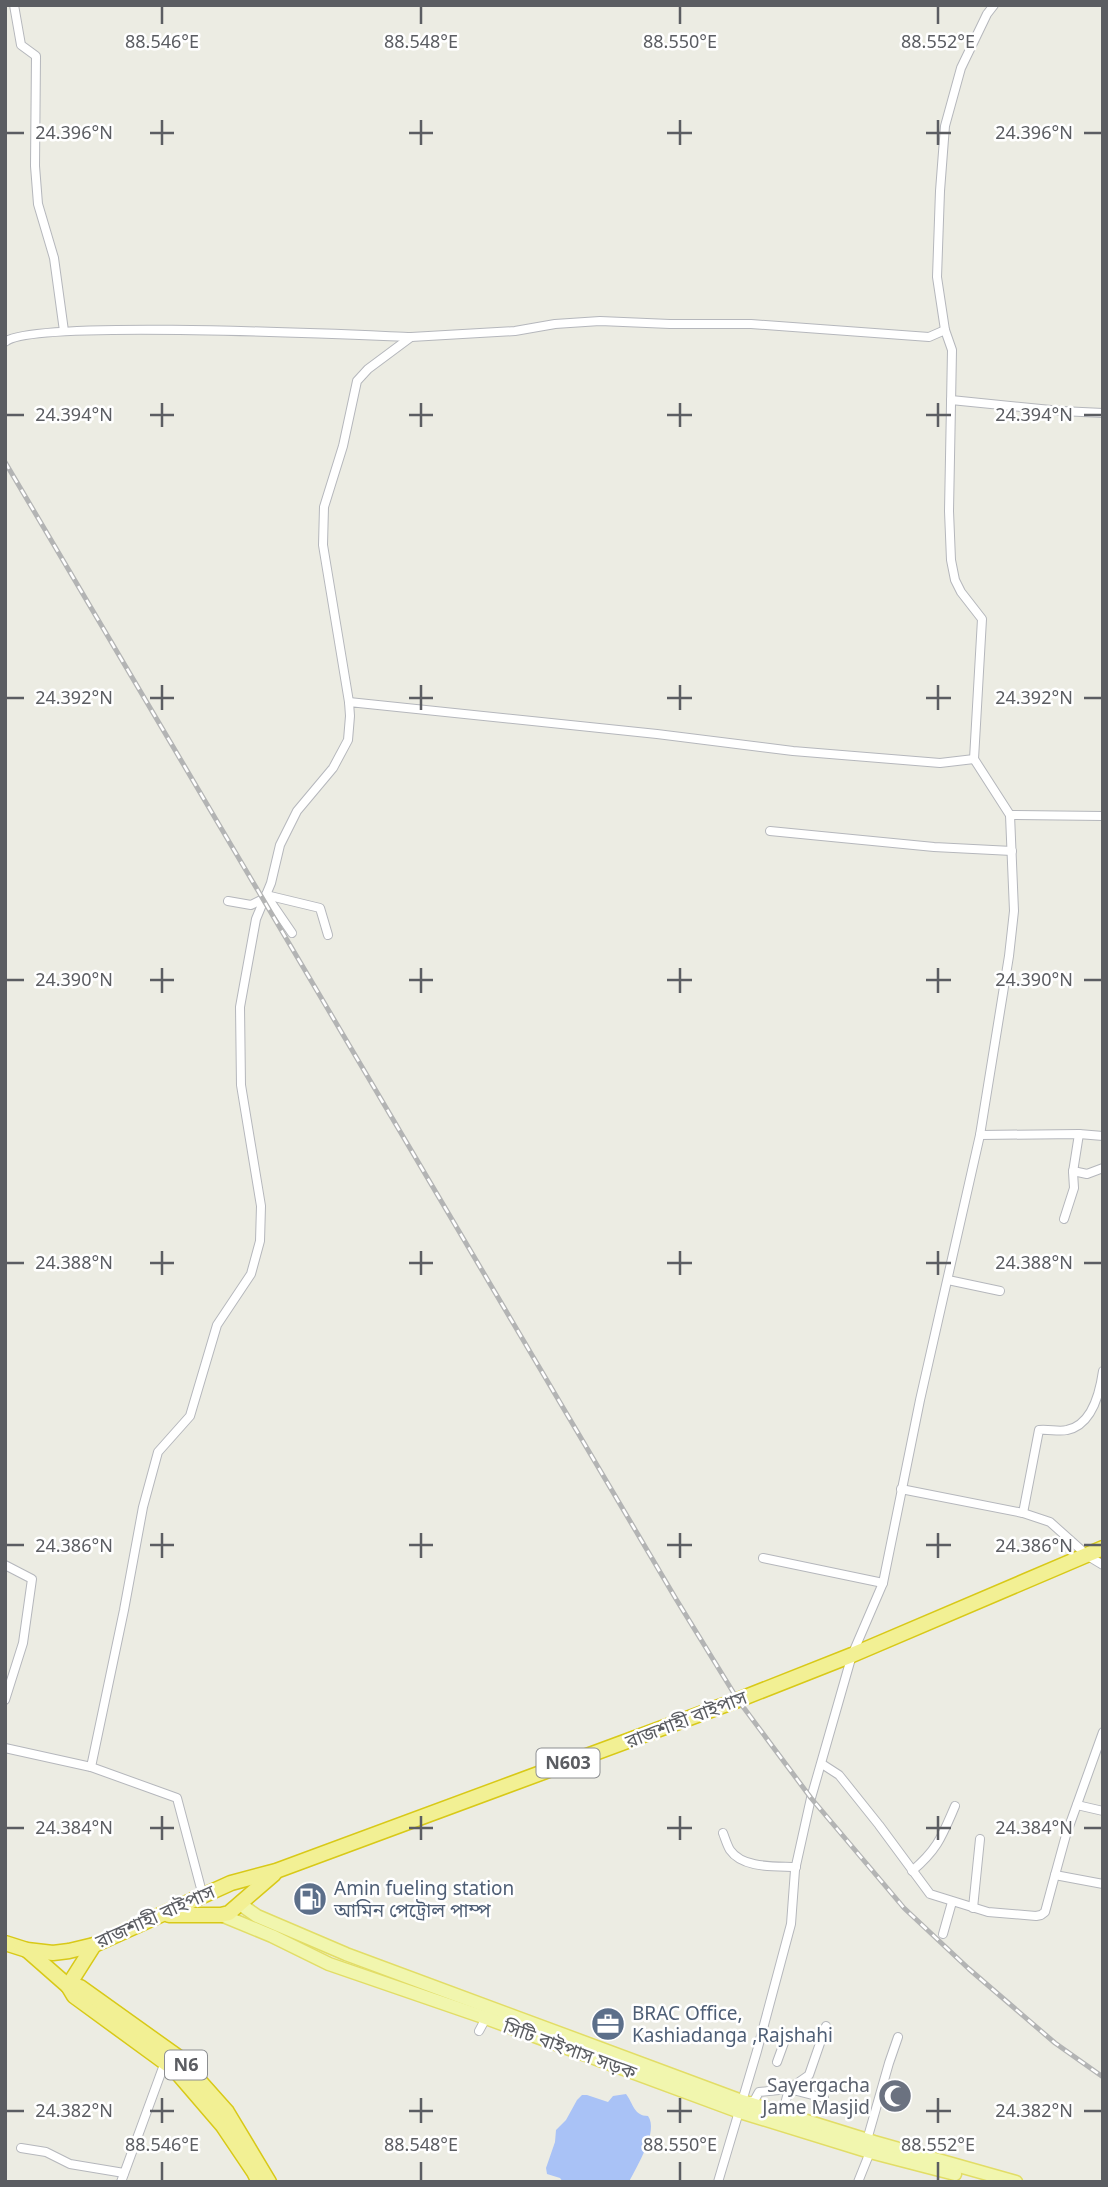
<svg xmlns="http://www.w3.org/2000/svg" width="1108" height="2187" font-family="'Noto Sans','Noto Sans Bengali',sans-serif">
<rect width="100%" height="100%" fill="#ecece3"/>
<path fill="#a9c2f6" d="M626,2094C633,2103 634,2116 648,2116C659,2131 637,2166 629,2182H563L560,2178L547,2174L546,2168L555,2142L556,2130L566,2120L577,2100L582,2095H587L608,2102L613,2096Z"/>
<g fill="none" stroke-linecap="round" stroke-linejoin="round">
<g stroke="#b5b7bc" stroke-width="10">
<g id="street">
<path d="M14,5L21,45L36,56L35,166L38,204L54,258L64,331"/>
<path d="M945,330L937,277L940,191L945,126L961,68L987,14L994,5"/>
<path d="M5,342C29,319 357,335 411,337"/>
<path d="M951,400L1061,411L1103,413"/>
<path d="M349,702L323,545L324,507L343,446L357,381L368,369L411,337L515,331L555,324L600,321L670,324H751L929,337L945,330L952,350L949,511L951,560L955,580L961,592L982,619L974,759L1010,815L1014,911L1009,956L980,1135L920,1400L883,1583L852,1655L811,1798L795,1870L791,1924L757,2051L718,2182"/>
<path d="M1010,815L1103,816"/>
<path d="M770,831L934,847L1012,851"/>
<path d="M266,895L320,908L328,935"/>
<path d="M266,895L292,933"/>
<path d="M228,901L251,905L263,899"/>
<path d="M980,1135L1079,1134L1103,1136"/>
<path d="M1073,1171L1087,1174L1103,1168"/>
<path d="M1064,1219L1074,1188L1073,1172L1079,1134"/>
<path d="M948,1280L1000,1291"/>
<path d="M901,1489L1023,1513L1050,1522L1088,1556L1103,1565"/>
<path d="M1023,1513L1039,1430C1049,1429 1059,1432 1067,1430C1092,1425 1100,1392 1103,1371"/>
<path d="M763,1558L883,1583"/>
<path d="M5,1565L32,1579L23,1643L5,1700"/>
<path d="M5,1748L91,1767"/>
<path d="M822,1764L839,1775L879,1825L930,1894L988,1912L1036,1916L1041,1915L1045,1912L1055,1875L1103,1884"/>
<path d="M1077,1805L1103,1811"/>
<path d="M723,1833C725,1838 727,1845 730,1850C743,1869 776,1866 796,1867"/>
<path d="M912,1871C938,1849 942,1836 955,1806"/>
<path d="M1055,1875L1066,1835L1103,1732"/>
<path d="M203,1896L177,1798L91,1767L124,1610L143,1507L158,1452L190,1416L217,1325L251,1274L260,1241L261,1206L241,1085L240,1007L256,919L271,883L280,845L297,811L333,768L348,740L350,716L349,702L657,734L793,751L940,763L974,759"/>
<path d="M973,1908L980,1839"/>
<path d="M943,1934L952,1902"/>
<path d="M479,2031L486,2018"/>
<path d="M762,2033L785,2040L777,2062"/>
<path d="M749,2101H754L759,2092L789,2089L824,2098"/>
<path d="M782,2115L789,2089L809,2075L826,2026"/>
<path d="M867,2140L889,2063L898,2037"/>
<path d="M21,2148L46,2152L70,2164L124,2173"/>
<path d="M121,2182L165,2062"/>
<path d="M858,2182L870,2152"/>
</g>
</g>
<g stroke="#e2dd66" stroke-width="15">
<g id="primary">
<path d="M240,1904L257,1916L346,1954L742,2101L874,2142L1016,2182"/>
<path d="M221,1915L272,1936L329,1964L486,2018L740,2112L870,2152L955,2174"/>
</g>
</g>
<g stroke="#d8c917" stroke-width="17">
<g id="highway">
<path d="M169,1915H221L229,1913L274,1874"/>
<path d="M5,1943L27,1950L53,1953L69,1951L94,1945L231,1883L276,1871L738,1700L852,1655L1103,1548"/>
<path d="M27,1950L68,1986L74,1996L174,2069L223,2126L254,2172L259,2182"/>
<path d="M68,1986L80,1987L178,2057L227,2112L269,2182"/>
<path d="M68,1986L94,1945"/>
</g>
</g>
<use href="#street" stroke="#fff" stroke-width="8"/>
<use href="#primary" stroke="#f1f6ae" stroke-width="12"/>
<use href="#highway" stroke="#f2f094" stroke-width="14"/>
<g stroke="#b3b4b4" stroke-width="5">
<path id="rail" d="M5,462L676,1599L738,1700L811,1798L904,1908L969,1969L1055,2043L1103,2077"/>
</g>
<use href="#rail" stroke="#fff" stroke-width="2.5" stroke-dasharray="8" stroke-linecap="butt"/>
</g>
<path fill="none" stroke="#5b5d62" stroke-width="2.5" d="M162,7V24M421,7V24M680,7V24M938,7V24M162,120V145M421,120V145M680,120V145M938,120V145M7,133H24M150,133H174M409,133H433M667,133H692M926,133H951M1084,133H1101M162,403V427M421,403V427M680,403V427M938,403V427M7,415H24M150,415H174M409,415H433M667,415H692M926,415H951M1084,415H1101M162,685V710M421,685V710M680,685V710M938,685V710M7,698H24M150,698H174M409,698H433M667,698H692M926,698H951M1084,698H1101M162,968V993M421,968V993M680,968V993M938,968V993M7,980H24M150,980H174M409,980H433M667,980H692M926,980H951M1084,980H1101M162,1251V1275M421,1251V1275M680,1251V1275M938,1251V1275M7,1263H24M150,1263H174M409,1263H433M667,1263H692M926,1263H951M1084,1263H1101M162,1533V1558M421,1533V1558M680,1533V1558M938,1533V1558M7,1545H24M150,1545H174M409,1545H433M667,1545H692M926,1545H951M1084,1545H1101M162,1816V1840M421,1816V1840M680,1816V1840M938,1816V1840M7,1828H24M150,1828H174M409,1828H433M667,1828H692M926,1828H951M1084,1828H1101M162,2098V2123M421,2098V2123M680,2098V2123M938,2098V2123M7,2111H24M150,2111H174M409,2111H433M667,2111H692M926,2111H951M1084,2111H1101M162,2162V2180M421,2162V2180M680,2162V2180M938,2162V2180"/>
<defs>
<g id="fuel-disc" transform="scale(1.75)"><circle r="9.5" fill="#5c6f8a" stroke="#fff"/><path d="M-5.5-6h7V0h2V4h1.3V-2.5L3-4.5l.8-.8L6-3V5H2.5V1h-1V6h-7ZM-4.2-4.7v3.2H.2V-4.7Z" fill="#fff"/></g>
<g id="office-disc" transform="scale(1.75)"><circle r="9.5" fill="#5c6f8a" stroke="#fff"/><path d="M-6-3h4V-5.5h4V-3h4V5H-6ZM-1-4.5V-3h2v-1.5ZM-6 0V1H6V0Z" fill="#fff"/></g>
<g id="mosque-disc" transform="scale(1.75)"><circle r="9.5" fill="#6b7280" stroke="#fff"/><path d="M3.5-4.9A6 6 0 1 0 3.5 4.9A5 5 0 1 1 3.5-4.9Z" fill="#fff"/></g>
</defs>
<g fill-rule="evenodd">
<use href="#fuel-disc" x="310" y="1899"/>
<use href="#office-disc" x="608" y="2024"/>
<use href="#mosque-disc" x="895" y="2096"/>
</g>
<g text-anchor="middle" stroke-width="5" stroke-linejoin="round" paint-order="stroke">
<g fill="#fff" stroke="#8c8e91" stroke-width="2">
<rect x="536.5" y="1748.5" width="63" height="29" rx="5"/>
<rect x="165" y="2050.5" width="42" height="29" rx="5"/>
</g>
<g font-size="18" font-weight="bold" fill="#5b5d62">
<text x="568" y="1769">N603</text>
<text x="186" y="2071">N6</text>
</g>
<g font-size="19" fill="#5b5d62" stroke="#fff">
<text transform="translate(686 1719) rotate(-21)" y="7">রাজশাহী বাইপাস</text>
<text transform="translate(155 1916) rotate(-24)" y="7">রাজশাহী বাইপাস</text>
<text transform="translate(570 2049) rotate(20)" y="7">সিটি বাইপাস সড়ক</text>
</g>
<g font-size="19" fill="#4e5e75" stroke="#fff" text-anchor="start">
<text x="334" y="1895">Amin fueling station<tspan x="334" dy="22">আমিন পেট্রোল পাম্প</tspan></text>
<text x="632" y="2020">BRAC Office,<tspan x="632" dy="22">Kashiadanga ,Rajshahi</tspan></text>
</g>
<g font-size="19" fill="#5b616d" stroke="#fff" text-anchor="end">
<text x="870" y="2092">Sayergacha<tspan x="870" dy="22">Jame Masjid</tspan></text>
</g>
</g>
<g font-size="18" text-anchor="middle" fill="#5b5d62" stroke="#fff" stroke-width="5" stroke-linejoin="round" paint-order="stroke">
<text x="162" y="48">88.546°E</text>
<text x="421" y="48">88.548°E</text>
<text x="680" y="48">88.550°E</text>
<text x="938" y="48">88.552°E</text>
<text x="74" y="139">24.396°N</text>
<text x="1034" y="139">24.396°N</text>
<text x="74" y="421">24.394°N</text>
<text x="1034" y="421">24.394°N</text>
<text x="74" y="704">24.392°N</text>
<text x="1034" y="704">24.392°N</text>
<text x="74" y="986">24.390°N</text>
<text x="1034" y="986">24.390°N</text>
<text x="74" y="1269">24.388°N</text>
<text x="1034" y="1269">24.388°N</text>
<text x="74" y="1552">24.386°N</text>
<text x="1034" y="1552">24.386°N</text>
<text x="74" y="1834">24.384°N</text>
<text x="1034" y="1834">24.384°N</text>
<text x="74" y="2117">24.382°N</text>
<text x="1034" y="2117">24.382°N</text>
<text x="162" y="2151">88.546°E</text>
<text x="421" y="2151">88.548°E</text>
<text x="680" y="2151">88.550°E</text>
<text x="938" y="2151">88.552°E</text>
</g>
<rect width="1108" height="2187" fill="none" stroke="#5b5d62" stroke-width="14"/>
</svg>
